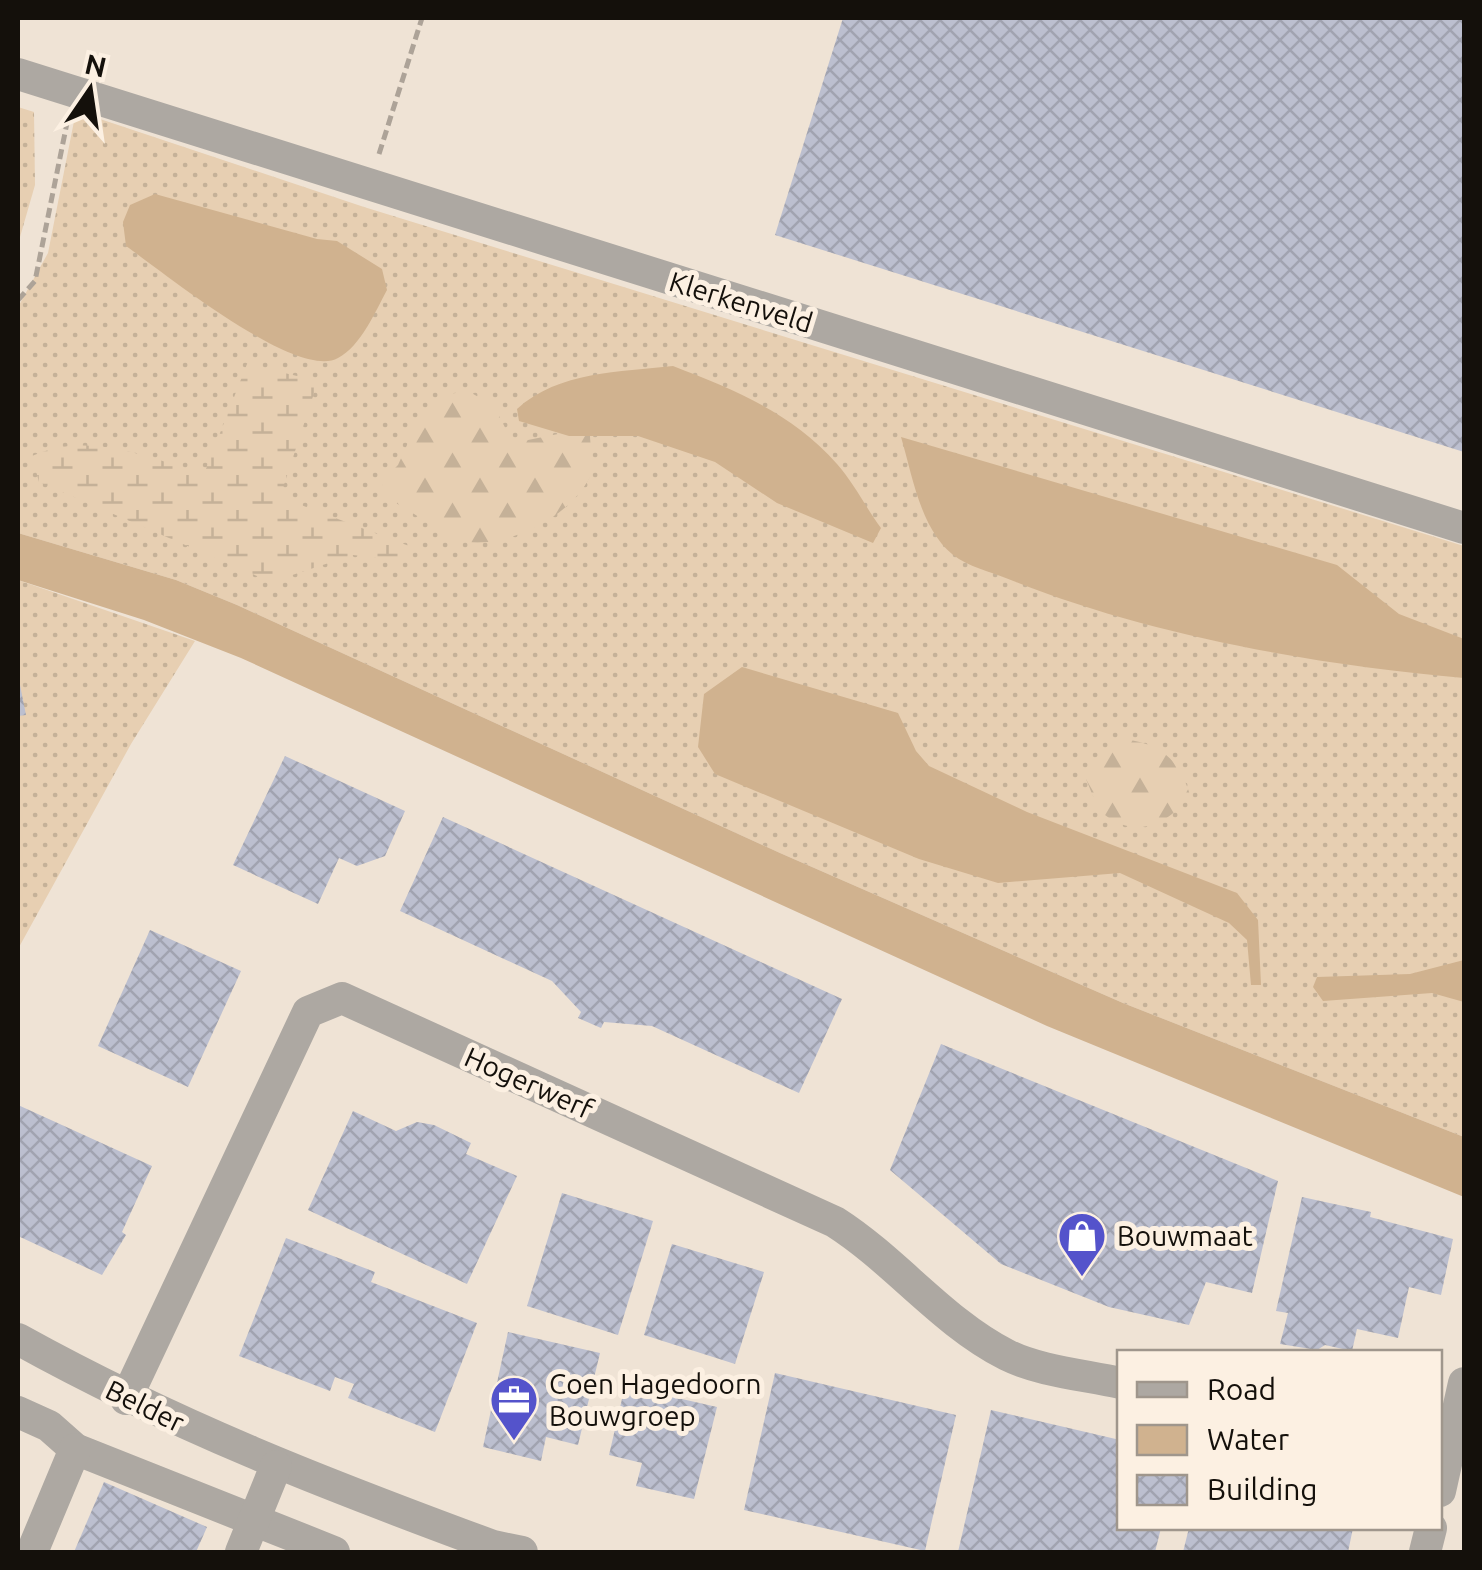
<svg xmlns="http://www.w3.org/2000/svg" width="1482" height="1570" font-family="Ubuntu,sans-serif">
<defs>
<pattern id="grass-dots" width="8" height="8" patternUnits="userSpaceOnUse" patternTransform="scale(2.5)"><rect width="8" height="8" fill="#e7cfb2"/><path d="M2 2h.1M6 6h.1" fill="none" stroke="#c5b198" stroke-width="1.8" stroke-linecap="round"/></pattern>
<pattern id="forest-firs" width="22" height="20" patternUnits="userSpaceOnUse" patternTransform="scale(2.5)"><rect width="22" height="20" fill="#e7cfb2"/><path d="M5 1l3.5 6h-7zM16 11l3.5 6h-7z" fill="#c5b198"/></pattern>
<pattern id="wetland-marsh" width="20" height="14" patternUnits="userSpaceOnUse" patternTransform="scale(2.5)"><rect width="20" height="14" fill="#e7cfb2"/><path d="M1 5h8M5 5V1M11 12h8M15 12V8" fill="none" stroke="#c5b198"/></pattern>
<pattern id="building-cross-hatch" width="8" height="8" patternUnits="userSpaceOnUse" patternTransform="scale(2.5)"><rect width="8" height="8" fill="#bcbfcf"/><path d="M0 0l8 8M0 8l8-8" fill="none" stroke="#a1a3b0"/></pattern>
</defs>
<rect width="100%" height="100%" fill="#efe3d5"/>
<g fill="url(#grass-dots)">
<path d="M18,107L34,112L35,185L18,244Z"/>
<path d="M76,111L364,207L1464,546V1137L1123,1003L780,853L237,605L176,580L18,533V307L48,253Z"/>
<path d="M18,580L195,641L131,744L18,949Z"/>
</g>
<g fill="url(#forest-firs)">
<path d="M468,391L494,406L513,443L558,434L590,436C590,446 595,464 591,474C575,515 504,551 462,541C441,535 407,506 381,496L383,480L398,465L416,425L443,395Z"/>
<path d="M1123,739C1160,743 1179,759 1190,795C1170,823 1137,840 1105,815C1096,808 1091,790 1086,779L1092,760Z"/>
</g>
<path fill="url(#wetland-marsh)" d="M247,364L318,381L280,497L417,549L397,560L353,555L271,582L39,482L32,456C88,430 150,458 204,474Z"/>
<g fill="#d0b28f">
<path d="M155,194L317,239L337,241L382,269L387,290C375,312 361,346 338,358C297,381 163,272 126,246L123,222L130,205Z"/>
<path d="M673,366C735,390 792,413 837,464C854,483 866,508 881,528L873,543L777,503L715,462L638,436H569L519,421L517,409C559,371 620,372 673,366Z"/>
<path d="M901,437L1337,565L1399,614L1464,639V678C1318,665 1152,636 1016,582C998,574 975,569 959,559C921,535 913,477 901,437Z"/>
<path d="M18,533L176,580L237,605L780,853L1123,1003L1464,1137V1197L1047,1026L241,658L144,620L18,580Z"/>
<path d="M742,667L898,713L916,751L929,766L1027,812L1237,893L1258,920L1261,985H1251L1247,940L1229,923L1120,873L998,883L919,859L715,774L698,747L704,694Z"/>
<path d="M1464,960V1002L1432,993L1323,1001L1313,987L1317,977L1410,974Z"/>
</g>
<g fill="url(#building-cross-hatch)">
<path d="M843,18H1464V452L775,235Z"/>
<path d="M18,675L26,715L18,716Z"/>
<path d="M285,756L405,811L385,856L357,866L339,858L318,904L233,865Z"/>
<path d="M443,817L842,999L799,1093L652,1026L604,1022L601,1028L578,1018L581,1012L552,981L400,911Z"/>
<path d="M150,930L241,971L188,1087L98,1046Z"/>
<path d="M941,1044L1278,1181L1252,1293L1206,1282L1189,1325L1109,1307L1001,1264L890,1170Z"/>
<path d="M18,1105L152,1166L122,1232L126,1235L102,1275L18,1236Z"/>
<path d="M353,1111L396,1131L417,1122L434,1125L471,1143L466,1154L517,1176L467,1284L308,1210Z"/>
<path d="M562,1193L653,1221L618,1335L527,1306Z"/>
<path d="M1302,1197L1371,1212L1370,1217L1453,1239L1441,1295L1409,1287L1398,1338L1357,1329L1352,1351L1325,1345L1317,1350L1280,1344L1288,1313L1276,1311Z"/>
<path d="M286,1238L375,1272L371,1282L477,1323L435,1432L348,1398L354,1384L335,1377L330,1391L239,1356Z"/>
<path d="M672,1244L764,1272L735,1364L644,1335Z"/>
<path d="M508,1332L600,1353L578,1445L546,1437L541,1461L483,1447Z"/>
<path d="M775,1373L956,1415L925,1551L744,1510Z"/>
<path d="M625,1386L717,1407L694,1499L636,1486L642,1463L609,1455Z"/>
<path d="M991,1410L1120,1440V1528H1161L1155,1552H958Z"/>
<path d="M104,1482L207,1527L196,1552H74Z"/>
<path d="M1189,1528H1353L1348,1552H1183Z"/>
</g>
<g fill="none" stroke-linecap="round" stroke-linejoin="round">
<g stroke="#ada398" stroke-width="5" stroke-dasharray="10 5" stroke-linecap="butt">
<path d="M379,154L422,18"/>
<path d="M18,300L35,281L67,123"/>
</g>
<g stroke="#ada8a2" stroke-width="32">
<path d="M18,74L1464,528"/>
<path d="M18,1339C175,1426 325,1484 493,1546L522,1552"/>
<path d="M126,1399L308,1012L342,998L835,1222C896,1261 942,1322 1007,1355C1039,1371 1084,1375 1120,1383"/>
<path d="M18,1412L49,1426L75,1449L334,1552"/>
<path d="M1440,1491L1464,1383"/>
<path d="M32,1552L75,1449"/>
<path d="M241,1552L276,1466"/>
<path d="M1425,1552L1431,1528"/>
</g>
</g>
<defs>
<g id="shop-pin" transform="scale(2.5)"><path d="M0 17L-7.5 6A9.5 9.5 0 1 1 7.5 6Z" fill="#5453cb" stroke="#fcf0e2"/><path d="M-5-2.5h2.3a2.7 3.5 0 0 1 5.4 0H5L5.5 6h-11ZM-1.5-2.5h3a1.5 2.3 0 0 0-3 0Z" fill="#fff"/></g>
<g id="office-pin" transform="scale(2.5)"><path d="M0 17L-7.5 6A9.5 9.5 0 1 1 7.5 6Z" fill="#5453cb" stroke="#fcf0e2"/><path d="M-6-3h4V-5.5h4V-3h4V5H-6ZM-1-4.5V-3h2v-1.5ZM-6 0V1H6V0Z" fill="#fff"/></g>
</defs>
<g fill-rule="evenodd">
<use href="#shop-pin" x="1082" y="1236"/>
<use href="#office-pin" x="514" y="1400"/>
</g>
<g text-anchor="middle" stroke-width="10" stroke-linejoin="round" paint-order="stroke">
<g font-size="28" fill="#14100b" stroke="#fcf0e2">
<text transform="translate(741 302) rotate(17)" y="10">Klerkenveld</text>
<text transform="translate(529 1083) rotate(24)" y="10">Hogerwerf</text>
<text transform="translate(145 1406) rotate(26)" y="10">Belder</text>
</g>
<g font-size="28" fill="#14100b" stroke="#fcf0e2" text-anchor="start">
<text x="1117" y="1246">Bouwmaat</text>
<text x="549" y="1394">Coen Hagedoorn<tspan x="549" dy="32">Bouwgroep</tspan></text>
</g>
</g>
<rect width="1482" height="1570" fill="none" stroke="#14100b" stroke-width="40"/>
<rect x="1117" y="1350" width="325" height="180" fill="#fcf0e2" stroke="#9f968c" stroke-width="2.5"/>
<rect x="1137" y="1382" width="50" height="15" fill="#ada8a2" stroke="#9f968c" stroke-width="2.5"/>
<text x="1207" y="1400" font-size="30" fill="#14100b">Road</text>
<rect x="1137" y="1425" width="50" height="30" fill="#d0b28f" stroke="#9f968c" stroke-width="2.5"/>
<text x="1207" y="1450" font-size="30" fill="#14100b">Water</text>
<rect x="1137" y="1475" width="50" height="30" fill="url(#building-cross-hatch)" stroke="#9f968c" stroke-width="2.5"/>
<text x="1207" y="1500" font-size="30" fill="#14100b">Building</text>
<g transform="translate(90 90) rotate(13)" stroke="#fcf0e2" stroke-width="8" paint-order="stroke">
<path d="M0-8L18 38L0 25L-18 38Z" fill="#14100b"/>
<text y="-15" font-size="28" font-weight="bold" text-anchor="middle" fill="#14100b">N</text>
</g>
</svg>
